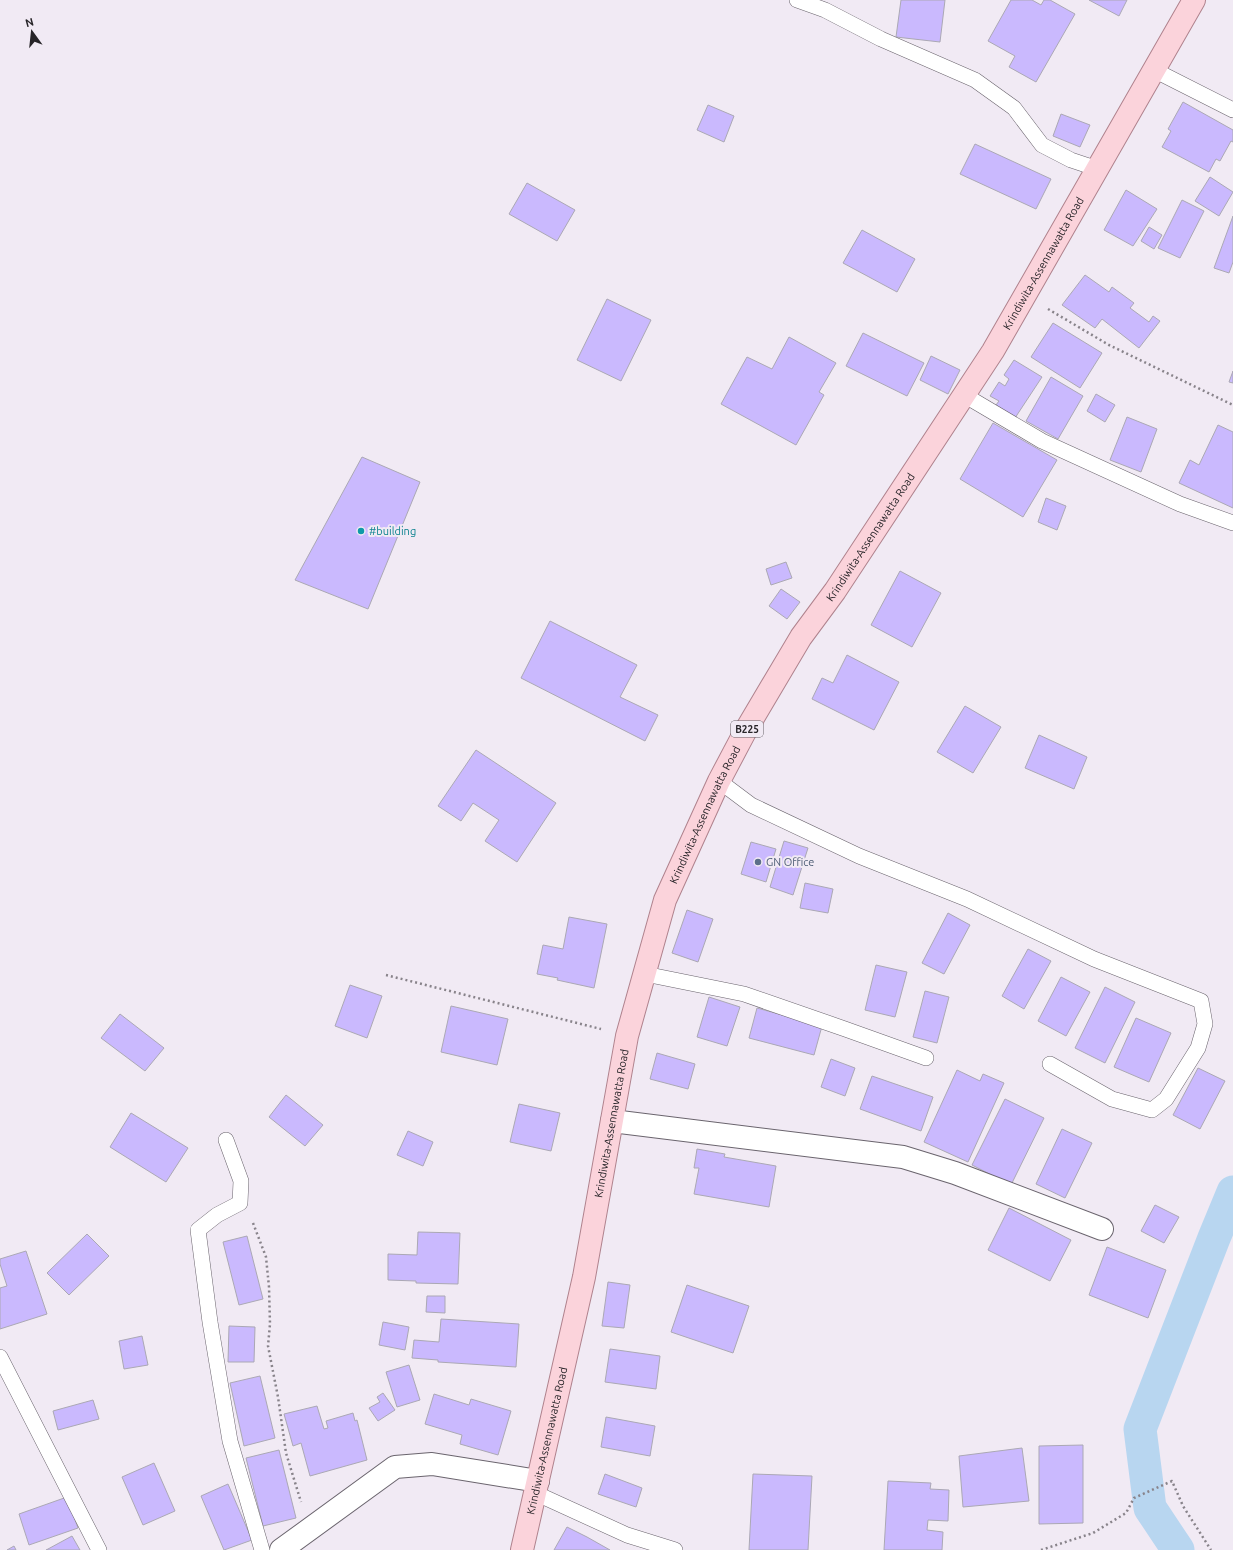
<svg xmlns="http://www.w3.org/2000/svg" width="1233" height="1550" font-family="Ubuntu,sans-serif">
<rect width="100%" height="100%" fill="#f1eaf4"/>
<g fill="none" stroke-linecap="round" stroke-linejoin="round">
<path stroke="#b8d6f0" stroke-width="33" d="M1178,1550L1150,1508L1140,1429L1214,1238L1233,1192"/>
</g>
<g fill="#cab9fe" stroke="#aba8b4">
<path d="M901,0H945L940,42L896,37Z"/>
<path d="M1011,0H1032L1041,5L1044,0H1050L1075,14L1036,82L1009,67L1015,56L988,41Z"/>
<path d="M1089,0H1127L1119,16Z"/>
<path d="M1183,102L1233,130V142L1231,141L1220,161L1216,159L1209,172L1162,147L1171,131L1168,129Z"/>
<path d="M708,105L734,116L724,142L697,130Z"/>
<path d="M1061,114L1090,125L1080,147L1053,136Z"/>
<path d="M975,144L1051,179L1036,209L960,174Z"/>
<path d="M1210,177L1233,192L1219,216L1195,201Z"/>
<path d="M527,183L575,210L557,241L509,214Z"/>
<path d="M1126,190L1157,209L1133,246L1104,230Z"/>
<path d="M1182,200L1204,211L1180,258L1158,248Z"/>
<path d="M1233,216V262L1229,273L1214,268Z"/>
<path d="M1149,227L1162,235L1154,249L1141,241Z"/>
<path d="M862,230L915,259L897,292L843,263Z"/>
<path d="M1085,275L1109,292L1112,287L1134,303L1130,308L1149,322L1153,316L1160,321L1139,348L1102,319L1095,328L1062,305Z"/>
<path d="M607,299L651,320L621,381L577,360Z"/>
<path d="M1053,323L1102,353L1080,388L1031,357Z"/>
<path d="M863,333L924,363L907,396L846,366Z"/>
<path d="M789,337L836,363L819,392L824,395L796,445L721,404L747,357L772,369Z"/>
<path d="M931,356L960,370L948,394L920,380Z"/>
<path d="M1014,360L1042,377L1015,418L996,405L999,401L990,396L999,382L1005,386L1009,379L1004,375Z"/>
<path d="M1233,371V383L1229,382Z"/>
<path d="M1051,377L1083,396L1058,439L1026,421Z"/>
<path d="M1096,394L1115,405L1105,422L1087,411Z"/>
<path d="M1127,417L1157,429L1141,472L1110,460Z"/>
<path d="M993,423L1057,460L1023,517L960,479Z"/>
<path d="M1218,425L1233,432V508L1179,483L1190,460L1199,465Z"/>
<path d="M362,457L420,482L368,609L295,580Z"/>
<path d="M1046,498L1066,506L1057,530L1038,522Z"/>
<path d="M786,562L792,578L771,585L766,569Z"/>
<path d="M900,571L941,593L912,647L871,625Z"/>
<path d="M781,589L800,602L787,619L769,606Z"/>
<path d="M550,621L637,665L620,697L658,715L645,741L521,678Z"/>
<path d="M847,655L899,682L874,730L812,699L822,678L833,683Z"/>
<path d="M965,706L1001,727L973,773L937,752Z"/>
<path d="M1039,735L1087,757L1074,789L1025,768Z"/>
<path d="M476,750L556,803L517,862L485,841L499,820L473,803L461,821L438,806Z"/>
<path d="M784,841L808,848L793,895L770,887Z"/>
<path d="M751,842L776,849L766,882L741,874Z"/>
<path d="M805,883L833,889L828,913L800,908Z"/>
<path d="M687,910L713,919L698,962L672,953Z"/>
<path d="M948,913L970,925L944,974L922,963Z"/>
<path d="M569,917L607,924L594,988L557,980L558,978L537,974L543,945L563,949Z"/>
<path d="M1028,949L1051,961L1024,1009L1002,996Z"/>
<path d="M876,965L907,972L895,1017L865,1010Z"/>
<path d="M1061,977L1090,992L1066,1036L1038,1021Z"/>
<path d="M350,985L382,996L367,1038L335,1026Z"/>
<path d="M1105,987L1135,1002L1105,1063L1075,1048Z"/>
<path d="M925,991L949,997L937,1043L913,1037Z"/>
<path d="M709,997L740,1007L727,1046L697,1037Z"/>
<path d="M451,1006L508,1019L497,1065L441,1052Z"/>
<path d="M757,1008L822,1026L814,1055L749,1038Z"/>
<path d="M120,1014L164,1048L145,1071L101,1038Z"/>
<path d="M1136,1018L1171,1033L1149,1082L1114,1067Z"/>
<path d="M657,1053L695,1064L688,1089L650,1079Z"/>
<path d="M831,1059L855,1068L845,1096L821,1087Z"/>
<path d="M1198,1068L1225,1081L1200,1129L1173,1115Z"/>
<path d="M957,1070L980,1081L983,1074L1004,1083L968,1162L924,1142Z"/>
<path d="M872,1076L933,1097L921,1131L860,1109Z"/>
<path d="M286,1095L323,1125L305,1146L269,1117Z"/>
<path d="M1005,1099L1044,1118L1011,1185L972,1165Z"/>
<path d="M519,1104L560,1113L551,1151L510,1142Z"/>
<path d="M131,1113L188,1148L166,1182L110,1147Z"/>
<path d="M1062,1129L1092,1143L1065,1198L1036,1184Z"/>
<path d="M408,1131L433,1142L423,1166L397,1155Z"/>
<path d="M697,1149L725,1154L724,1157L776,1166L769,1207L694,1194L699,1168H694Z"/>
<path d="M1155,1205L1179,1217L1164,1243L1141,1231Z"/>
<path d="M1009,1208L1071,1240L1050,1281L988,1250Z"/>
<path d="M418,1232L460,1233L458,1284L416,1283V1281L388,1280V1254L417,1255Z"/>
<path d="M87,1234L109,1256L69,1295L47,1273Z"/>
<path d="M247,1236L263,1299L239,1305L223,1242Z"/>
<path d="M1107,1247L1166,1270L1148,1318L1089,1295Z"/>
<path d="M26,1251L47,1314L0,1329V1288L7,1286L0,1264V1259Z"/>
<path d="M608,1282L630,1285L624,1328L602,1326Z"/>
<path d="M687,1285L749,1306L733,1353L671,1332Z"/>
<path d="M427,1296H445V1313L426,1312Z"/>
<path d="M441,1319L519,1324L516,1367L438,1362V1360L412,1358L414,1340L439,1342Z"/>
<path d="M383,1322L409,1327L405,1350L379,1345Z"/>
<path d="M229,1326L255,1327L254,1362H228Z"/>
<path d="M142,1336L148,1365L124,1369L119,1341Z"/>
<path d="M610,1349L660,1356L656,1389L605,1382Z"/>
<path d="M409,1365L420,1400L397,1407L386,1372Z"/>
<path d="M260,1376L275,1438L244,1446L230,1383Z"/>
<path d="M383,1393L395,1410L378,1421L369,1408L380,1402L377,1397Z"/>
<path d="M434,1394L469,1405L471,1399L511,1411L498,1455L460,1444L462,1435L425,1424Z"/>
<path d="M93,1400L99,1419L58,1430L53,1411Z"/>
<path d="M317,1406L324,1429L328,1428L326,1421L353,1413L355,1421L357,1420L367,1460L310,1476L301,1443L293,1446L284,1414Z"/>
<path d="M606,1417L655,1426L650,1456L601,1447Z"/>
<path d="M1083,1445V1523L1039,1524V1446Z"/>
<path d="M1022,1448L1029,1501L963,1507L959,1456Z"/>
<path d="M279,1450L296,1518L263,1526L246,1458Z"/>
<path d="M154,1463L175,1511L143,1525L122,1477Z"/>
<path d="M605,1474L642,1488L636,1507L598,1494Z"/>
<path d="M753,1474L812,1476L808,1550H749Z"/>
<path d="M888,1481L931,1483L930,1489L949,1490L948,1521L928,1520L927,1530L943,1532L942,1550H884Z"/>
<path d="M228,1484L252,1540L224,1550L201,1496Z"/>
<path d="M67,1497L78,1528L29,1545L19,1514Z"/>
<path d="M567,1527L587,1537L610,1550H554Z"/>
<path d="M72,1536L80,1550H46L48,1549Z"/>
<path d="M14,1546L16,1550H7Z"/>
</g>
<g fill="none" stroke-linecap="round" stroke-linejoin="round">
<g stroke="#6a646d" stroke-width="16">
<g id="lane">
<path d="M797,0L825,10L881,39L975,80L1014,108L1042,145L1071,160L1098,169"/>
<path d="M1154,70L1233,110"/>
<path d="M964,395L1042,441L1180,504L1233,523"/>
<path d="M719,781L751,805L859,856L967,899L1094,959L1201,1001L1205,1024L1198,1048L1166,1099L1152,1110L1112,1099L1050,1064"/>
<path d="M645,974L744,994L845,1029L926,1058"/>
<path d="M226,1140L241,1181L240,1203L217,1215L198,1230L210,1322L230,1441L262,1550"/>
<path d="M0,1357L99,1550"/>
<path d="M535,1493L627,1535L675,1550"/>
</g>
</g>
<g stroke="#6a646d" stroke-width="24">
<g id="street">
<path d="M612,1121L903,1157L955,1173L1102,1229"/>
<path d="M281,1550L395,1467L432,1464L538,1481"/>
</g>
</g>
<g stroke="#af828d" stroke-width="24">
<g id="primary">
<path id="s1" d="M522,1550L584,1277L627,1036L665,900L719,781L747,728L801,637L835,591L993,351L1194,0"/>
</g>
</g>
<g stroke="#88838a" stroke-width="2.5" stroke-dasharray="2 3" stroke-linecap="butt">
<path d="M1048,309L1109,345L1233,405"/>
<path d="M386,975L601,1029"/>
<path d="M253,1223L266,1257L269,1287L270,1324L268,1346L278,1397L286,1453L301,1502"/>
<path d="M1041,1550L1093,1533L1126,1513L1134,1498L1172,1481L1183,1506L1211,1550"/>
</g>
<use href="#lane" stroke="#fff" stroke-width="15"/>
<use href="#street" stroke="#fff" stroke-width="22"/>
<use href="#primary" stroke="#fbd3db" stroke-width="22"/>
</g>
<circle fill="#0f9aa8" stroke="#f1eaf4" stroke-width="1.5" cx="361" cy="531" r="4"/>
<circle fill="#5c6f8a" stroke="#f1eaf4" stroke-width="1.5" cx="758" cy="862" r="4"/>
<g text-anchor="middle" stroke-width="4" stroke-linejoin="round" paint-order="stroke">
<rect fill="#f1eaf4" stroke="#645f65" stroke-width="1" x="731" y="721" width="32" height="16" rx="3"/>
<g font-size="10" font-weight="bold" fill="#272428">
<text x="747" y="733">B225</text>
</g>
<g font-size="11" fill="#272428" stroke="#f1eaf4">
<text dy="4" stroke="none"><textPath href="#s1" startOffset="1408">Krindiwita-Assennawatta Road</textPath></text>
<text dy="4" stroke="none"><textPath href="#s1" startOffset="1084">Krindiwita-Assennawatta Road</textPath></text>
<text dy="4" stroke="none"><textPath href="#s1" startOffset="760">Krindiwita-Assennawatta Road</textPath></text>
<text dy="4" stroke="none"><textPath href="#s1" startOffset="436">Krindiwita-Assennawatta Road</textPath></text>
<text dy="4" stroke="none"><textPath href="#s1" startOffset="112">Krindiwita-Assennawatta Road</textPath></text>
</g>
<g font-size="11" fill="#0d838f" stroke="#f1eaf4" text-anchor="start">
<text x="369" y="535">#building</text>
</g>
<g font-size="11" fill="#4e5e75" stroke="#f1eaf4" text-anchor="start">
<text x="766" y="866">GN Office</text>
</g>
</g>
<g transform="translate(32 32) rotate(345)" stroke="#f1eaf4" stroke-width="3" paint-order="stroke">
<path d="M0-3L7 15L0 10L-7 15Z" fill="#272428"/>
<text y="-6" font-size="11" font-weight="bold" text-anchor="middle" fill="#272428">N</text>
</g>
</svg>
